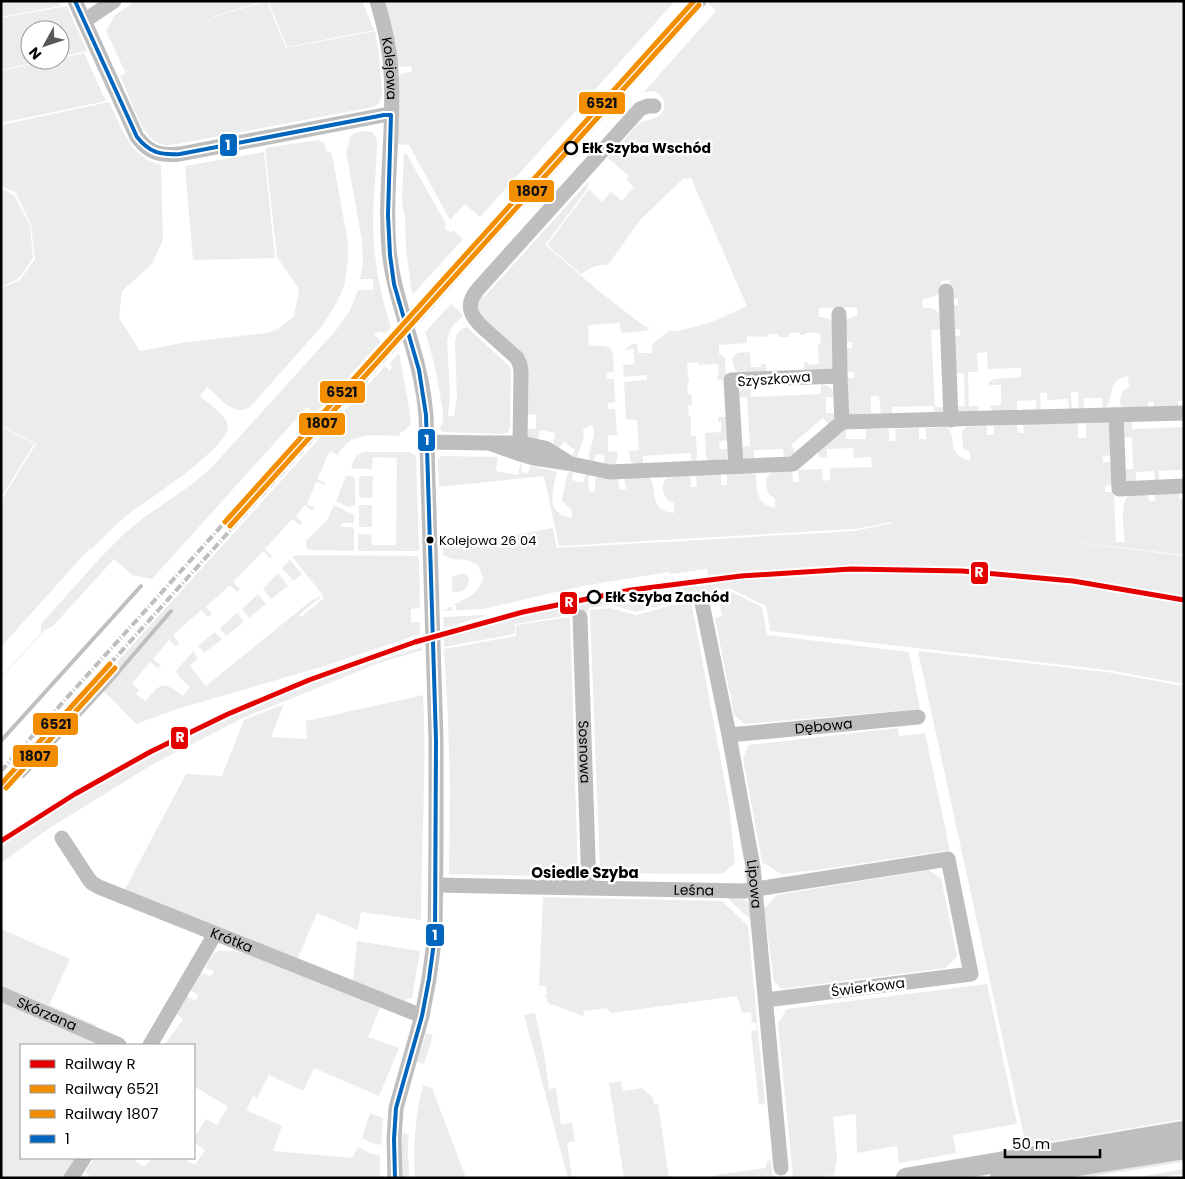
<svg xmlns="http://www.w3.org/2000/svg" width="1185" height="1179" font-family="Poppins,sans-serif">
<rect width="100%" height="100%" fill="#fff"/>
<g fill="#ececec">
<path d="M1,1H59L61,6L1,17Z"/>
<path d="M135,1H264L218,15L185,36L218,16L267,1L286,48L375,31L379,53L382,94L381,99L378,104L373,107L172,145C166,145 161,145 156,142C141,134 128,92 120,76L131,69L125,72L106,31L115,15Z"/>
<path d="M268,1H362L374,30L287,47Z"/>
<path d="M384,1H675L480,217L465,204L450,220L409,145L397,144L398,78L402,73L412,72L411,66L401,67L397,63Z"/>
<path d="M706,1H1184V401H1178V408L1154,409V402H1148V409H1125L1120,404C1120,397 1121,390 1129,387L1128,376C1102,382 1118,402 1103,409L1102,398H1084V409H1079L1078,392H1071L1072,410H1069L1068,399L1047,400V393H1040L1041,411H1036V400L1017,401V412L993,413L990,406L1001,405V385H989V382L994,379L1021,377V368L988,369L987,352L977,353L978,372H968L969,406H979L978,413L961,414L957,411L956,406H965L964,373H954L953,336H960V329H952L951,305H958V299H950L949,280L941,281C942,296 935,297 922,299L923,308C941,308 940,313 941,330H931L935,407H945C943,413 941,415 934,417V406L892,407L891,417L881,415L879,396H871V413L869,416L853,417L849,413L846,378H854V372H845L844,348H852V342H844C845,329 841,317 857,316V307L819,308V317C825,317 828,318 833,322V368L830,371L804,373V362H808L809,365L819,364L818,345L821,344L820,333H806L805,335H800V333H789V337H779L778,334H768L767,337L747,336V343L719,345V354L723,355L725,359L726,379L717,380V375H719L718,364L699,365L698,362L687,363L688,378H689V383L687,384L688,394H691L692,405H688L689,416H691V436H696L697,457L695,462L691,463V453L643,456V465C631,465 630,462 629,451L639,450L637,420L626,419L624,382L647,380V375L624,377L623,367L624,365L634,364V349L625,350L632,344H637L638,353H652V344L669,331H678L712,322L747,306L691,178L683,179L640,220L608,265C597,264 590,268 581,274L547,245L589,189L602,202L611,192L622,201L634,187L626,179L629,176L608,158L638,124C644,120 654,120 660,115C669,107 663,92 651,91C651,91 644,92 643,93L716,11Z"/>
<path d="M67,6L87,51L60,57V30H30V60H46L1,70V18Z"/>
<path d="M84,53L106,101L1,123V71L51,60H60V58Z"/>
<path d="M109,102C122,128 130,157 161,165L163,240L152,264L122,291L119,318L140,351L187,342L268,333L278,329L294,316L299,289L277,257L265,148L318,140L324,143L327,151L332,154L348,243V261L344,287L336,304L322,326L250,407C233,418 219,396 207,387L200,396C207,402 227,416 228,426C229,448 144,502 126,516C114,526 103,537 93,548L89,549L1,647V501L36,444L1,425V288L20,280L35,259L31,225L16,193L1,186V125Z"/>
<path d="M364,131L372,132L377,139C377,174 371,209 374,244C376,272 382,300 391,327L385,334C382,331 377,331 374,335L381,341L315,414L307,407L152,579L132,575L114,559L52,627L45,630L1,678V677L41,633V624L100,558L124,534L143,518L191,485L212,467L337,329L350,310L358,290H373V279H360L363,262L362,241L346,151C354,139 342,135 364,131Z"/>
<path d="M264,152L275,258L193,260L185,166Z"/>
<path d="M404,153H406L446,224L444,227L450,233L453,230L463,239L414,293L412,294L406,249L405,218L402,202Z"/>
<path d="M588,182L589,184L587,187L588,188L545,245L599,291L644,326L650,328L646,331L621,333L620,323L588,325L589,346C615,345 613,347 614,372L606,373L607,379H614L615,402L608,403V409H615L617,435H608V452L617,451C618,457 618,460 614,465H603L605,456L596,454L593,463L589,460V455L594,435L593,426H588L587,428L583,429L584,436L578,455C576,458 574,459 570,458L575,450L564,442L558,449L553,446L555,433L540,430L537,441L527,438V429H536V415L527,414V371L481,317C477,310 476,302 481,295L484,297Z"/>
<path d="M1,188L14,195L30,226L33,258L19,278L1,287Z"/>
<path d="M451,304L462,314V317C454,323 449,330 447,341L450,394L448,416H454L457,396L455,345C455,336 458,329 467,327L510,367L511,373L510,428L508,432L504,434L444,432L440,431C440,427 443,423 443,419C444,411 441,403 440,395C437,374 432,353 425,332Z"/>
<path d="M750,352L751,367H761V364H766L767,375H739C734,370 728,356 738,353C741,352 747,353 750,352Z"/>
<path d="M399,353L408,401L411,424L403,432H400V436C376,436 351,430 338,455L330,451L317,479L326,483L325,485L316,482L307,504L315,508L312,511L305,505L296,516L302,522L300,525L292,519L265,549L272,556L270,558L263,551L233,582L240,589L237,592L230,585L206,607L212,614L208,617L201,610L173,635L179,643L176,646L169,640L153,659L161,665L158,668L150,662L132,684L139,690L136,694L145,701C162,683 161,680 183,696L190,687L180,678L176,671L193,651L198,658L190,666L206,686L313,599L314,600L320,596L321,597L299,615L301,617L324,598L322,594L293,558V556L297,555L417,556L419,558L420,608L411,609V622H420V634L318,668L177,709L136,724L97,684L385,366L390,371L392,367L390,363Z"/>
<path d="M821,384C829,385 832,388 835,397H826V413H836L835,418L829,425L823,418L791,445L796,453L792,456L784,458L783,449L754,450V460L742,458L741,447L750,446L747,397H738C740,390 743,388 750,387L751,397L821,394Z"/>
<path d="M718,417H728L729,440L719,441L720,449H729V455L726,460L708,461L706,457L705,433L721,432V422H718Z"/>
<path d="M1132,419V429L1184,427V470L1159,471V481H1155L1154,471L1136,472V482L1127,481L1125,479L1124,469H1133L1132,437H1122C1123,426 1120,423 1132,419Z"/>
<path d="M1106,421L1109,423L1112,455L1103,456V462H1113V485L1105,486V492H1114L1116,542H1125C1124,531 1118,498 1132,494C1137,492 1143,493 1148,493L1149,501H1155V493L1179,492V499H1184V555L1002,533L1184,556V684L1107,670L770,631L766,606L729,588L636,612L612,605L588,608V612L515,624V634L444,647V636L523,616L557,609L709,584L707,569L670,574L669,572L588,585L543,595L483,609L444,611V610L452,606V610H456V605H453C469,597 477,595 483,578L478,565L467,560L452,559L443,555V547L553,528L557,548L855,531L892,523V518V522L855,529L559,546L544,476L439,487L438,460L441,456L498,457L496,471L518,475L520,464L522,465L521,472L528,473L530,466L557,471C553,491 544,513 572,518L571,508L568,507L562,501L567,475L569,472L574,471L572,480L583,483L586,473L590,474L588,482L590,492L595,491V483L596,476L618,478L620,490L626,489L624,478L647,476C661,484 644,510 674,513V503C663,501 658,482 669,477C675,474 684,475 690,475L691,487H697L696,475L721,473V485H727V473L751,472L756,475C757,491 756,505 775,508V498L769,495C760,471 773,471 792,470L793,482H799L798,470L822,469L823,481L830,480V468L872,467L871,457L854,458L853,448L827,449V458L819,457L818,452L841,430H846V439H866V429H889V441H896L895,429L919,428V439H926V428L947,427C959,440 944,452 970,461V452L963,448L962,431L966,427L987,426V435H994V426L1017,424L1018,433H1024L1023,424L1075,423L1078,426V438H1086V426L1088,422Z"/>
<path d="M1,426L34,444L1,498Z"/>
<path d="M363,452H409L415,455L416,458L419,549L417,551H360L358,549V535L360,534H371L372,545H396L397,458L373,457L372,469H353L351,466L356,456Z"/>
<path d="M346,476H353L355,478V505L348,507L336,501Z"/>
<path d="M361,476H373L372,498H360L359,496V478Z"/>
<path d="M334,505L354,515V522L353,523H342L341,527H353L354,529V549L353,551L308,550L306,546V541L328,519Z"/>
<path d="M360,505H372V527H360L359,526V506Z"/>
<path d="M290,560L302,574L294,581L282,568Z"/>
<path d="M278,573L288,586L271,599L263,589Z"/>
<path d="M462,573L466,575L469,578C470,588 462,593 452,592V577Z"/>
<path d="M730,591L762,607L767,635L909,652L920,709L745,724L734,715L715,618L722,616L717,593Z"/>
<path d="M258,594L266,604L249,618L242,609Z"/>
<path d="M691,600L729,805L735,863L722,874L600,873L590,610L611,608L636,615Z"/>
<path d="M237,613L244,622L226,636L220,628Z"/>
<path d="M484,615L485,616L444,628L443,617Z"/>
<path d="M570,617L578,877L449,874L450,789L448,718L444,649L516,636V625Z"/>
<path d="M215,632L222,639L204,653L198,646Z"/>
<path d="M422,647L423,650L379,663L243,718L155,763L48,829L1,863V845L4,843C134,758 273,690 422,647Z"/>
<path d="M918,651L1107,672L1184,686V1119L1026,1146Z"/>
<path d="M423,695C427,770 421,845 421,920L361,912L358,930L317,913L297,960L124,891L186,774L222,776L244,720L284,704L271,737L307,739L306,721Z"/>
<path d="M898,728L899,736L925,733L950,850L817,870L781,874L762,862L743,758L749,745Z"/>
<path d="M928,870L941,878L957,956L946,968L781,989L774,981L764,909L777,895Z"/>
<path d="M543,897L722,901L748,926L765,1104H759L751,1031L757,1030L756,1023H752L751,1012L742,1013L737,996L611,1013L607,1008L584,1011L583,1016L548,1003L545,996L547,994L546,986H539Z"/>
<path d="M727,898C749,898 749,899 751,920Z"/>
<path d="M1,929L70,959L49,1005L96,1025L93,1027L1,988Z"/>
<path d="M357,941L420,951L412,998L404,1000L353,981Z"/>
<path d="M220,950L255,954L381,1006L368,1037L399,1048L379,1096L314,1068L303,1091L269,1075L257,1098L253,1096L246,1110L282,1126L273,1151L352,1158L358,1147L370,1153L380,1156V1178H93L85,1172L94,1158H136V1162L144,1166L154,1158H183L195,1165L205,1150L194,1142V1138L206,1119L217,1125L228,1107L194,1086V1045H164L183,1019L177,1014L187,996L195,1001L198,995L191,991L189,988L198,973H201L211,976L214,971L205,968L213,954Z"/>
<path d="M987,984L1017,1124L953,1135L956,1153L899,1163L897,1146L857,1153L856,1114L833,1117L837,1158L834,1175L807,1178H793L778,1023L787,1009Z"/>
<path d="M1,1001L104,1045H21V1158H75L62,1178H1Z"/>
<path d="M535,1013L544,1053L549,1089L556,1088L561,1124L572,1123L575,1141L567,1143L572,1178H568L524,1015Z"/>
<path d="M426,1033L433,1035L424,1064L417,1062Z"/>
<path d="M621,1081L623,1091L642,1088L653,1098L654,1104H658L669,1178H624L609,1083Z"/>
<path d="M423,1085L432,1088L466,1178H415C413,1146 415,1116 423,1085Z"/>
<path d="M370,1113L383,1118L381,1145L372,1143L362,1138Z"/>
<path d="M402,1133L409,1134L408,1144L409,1178H402L401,1163Z"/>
<path d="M1184,1157V1162L1082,1178H1062Z"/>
<path d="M771,1160L773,1178H714L716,1175L765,1168L767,1162Z"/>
<path d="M1184,1169V1174L1156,1178H1132Z"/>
</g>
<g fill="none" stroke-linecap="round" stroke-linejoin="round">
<g stroke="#bfbfbf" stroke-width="4">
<path d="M1,741L141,586"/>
<path d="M23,776L109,683L171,611"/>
</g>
<g stroke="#dbdbdb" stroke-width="21">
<g id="major">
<path d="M906,1178L1184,1131"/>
<path d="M1000,1178L1184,1149"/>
</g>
</g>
<g stroke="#bebebe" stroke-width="15">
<path d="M75,1L137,137C149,153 160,156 180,154L384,115H391"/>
<path id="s1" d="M377,1C384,24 390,48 391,72C395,131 384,190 389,249C392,283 403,313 412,345C419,368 424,391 426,415L436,740V845L435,935L429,979L422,1016L396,1108L394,1139L395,1178"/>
<path d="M84,21L114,1"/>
<path d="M946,291L951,420"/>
<path d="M839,314L840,376"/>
<path d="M1116,415L1119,489L1184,486"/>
<path d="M842,422L1184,413"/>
<path d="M427,442L489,443H520L545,448L566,461"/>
<path d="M489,443L517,453L534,458L567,463L610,472L793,464L842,422L840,376L731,380L736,466"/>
<path d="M520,443L521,372L520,365L517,358C508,350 499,342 490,334C474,320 461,308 479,288L640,109L648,106H654"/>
<path id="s2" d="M702,603L729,735L753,867L781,1168"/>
<path id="s3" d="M580,617L589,888"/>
<path id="s4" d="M729,735L918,717"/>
<path id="s5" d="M62,838L88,878L92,883L99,887L422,1016"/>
<path id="s6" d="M436,885L744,891L948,859L971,974L766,1000"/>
<path id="s7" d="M1,994L119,1045"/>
<path d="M150,1045L215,934"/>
<path d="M71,1178L84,1158"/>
</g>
<use href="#major" stroke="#bebebe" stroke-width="20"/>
<g stroke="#bebebe" stroke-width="4" stroke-dasharray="8 2.5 1 2.5" stroke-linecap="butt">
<path d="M110,664L706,1"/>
<path d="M1,771L225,522"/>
</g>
<g stroke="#fff" stroke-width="8">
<path id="bus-1" d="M75,1L137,137C150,153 160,155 180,154L384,115H391L388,215L390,255L394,284L419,370L426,415L436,740L435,935L429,979L422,1016L396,1108L394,1139L395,1178"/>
</g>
<use href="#bus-1" stroke="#0065bd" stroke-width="4"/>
<g stroke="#fff" stroke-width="9">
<path id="rail-1" d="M1,841L75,794L150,752L228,714L309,680L415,642L523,612L631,590L741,576L851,569L962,571L1073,581L1184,600"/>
</g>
<g stroke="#fff" stroke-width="9">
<g id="rail-2">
<path d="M225,522L694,1"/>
<path d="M1,784L110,664"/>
</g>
</g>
<g stroke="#fff" stroke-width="9">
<g id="rail-3">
<path d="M230,526L699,5"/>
<path d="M6,788L115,668"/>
</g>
</g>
<use href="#rail-1" stroke="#e50000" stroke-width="5"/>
<use href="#rail-2" stroke="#f28e00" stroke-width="5"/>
<use href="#rail-3" stroke="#f28e00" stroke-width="5"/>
</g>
<g fill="#fff" stroke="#000" stroke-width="2.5">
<circle cx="571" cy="148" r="6"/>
<circle cx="594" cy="597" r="6"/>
</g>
<circle fill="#000" stroke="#fff" stroke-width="2" cx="430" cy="540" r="4.5"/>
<g text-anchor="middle" stroke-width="5" stroke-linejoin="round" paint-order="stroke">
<g font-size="13" fill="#000" stroke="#fff" text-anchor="start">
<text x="439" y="545">Kolejowa 26 04</text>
</g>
<g font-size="14" fill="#000" stroke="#fff">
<text dy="5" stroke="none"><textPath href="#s1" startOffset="69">Kolejowa</textPath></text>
<text transform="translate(774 379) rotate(-4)" y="5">Szyszkowa</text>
<text dy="5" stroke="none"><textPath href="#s4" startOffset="95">Dębowa</textPath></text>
<text dy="5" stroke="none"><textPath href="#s3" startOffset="135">Sosnowa</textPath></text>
<text dy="5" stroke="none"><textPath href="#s2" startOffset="286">Lipowa</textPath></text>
<text dy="5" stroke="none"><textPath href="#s6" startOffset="258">Leśna</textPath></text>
<text dy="5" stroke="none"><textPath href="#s5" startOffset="205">Krótka</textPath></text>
<text transform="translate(868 987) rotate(-7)" y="5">Świerkowa</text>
<text dy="5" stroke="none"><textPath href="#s7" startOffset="50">Skórzana</textPath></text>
</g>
<g font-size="14" font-weight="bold" fill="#000" stroke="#fff" text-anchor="start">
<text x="582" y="153">Ełk Szyba Wschód</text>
<text x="605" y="602">Ełk Szyba Zachód</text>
</g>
<g font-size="15" font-weight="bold" fill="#000" stroke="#fff">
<text x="585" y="878">Osiedle Szyba</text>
</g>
</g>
<g stroke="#fff" stroke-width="2">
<rect x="578" y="91" width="48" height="24" rx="5" fill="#f28e00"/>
<rect x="219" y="133" width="19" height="24" rx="5" fill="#0065bd"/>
<rect x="508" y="179" width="47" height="24" rx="5" fill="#f28e00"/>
<rect x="319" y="380" width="47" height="24" rx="5" fill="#f28e00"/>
<rect x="298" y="412" width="48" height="24" rx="5" fill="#f28e00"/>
<rect x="417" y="428" width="19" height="24" rx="5" fill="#0065bd"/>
<rect x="970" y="561" width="19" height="24" rx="5" fill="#e50000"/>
<rect x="559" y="591" width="19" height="24" rx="5" fill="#e50000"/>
<rect x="32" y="712" width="47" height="24" rx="5" fill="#f28e00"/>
<rect x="170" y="726" width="19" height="24" rx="5" fill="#e50000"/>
<rect x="12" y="744" width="47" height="24" rx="5" fill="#f28e00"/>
<rect x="425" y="923" width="20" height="24" rx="5" fill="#0065bd"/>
</g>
<g font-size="14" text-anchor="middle" font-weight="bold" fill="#fff">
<text x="228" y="150">1</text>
<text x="427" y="445">1</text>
<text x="979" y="577">R</text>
<text x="569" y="607">R</text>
<text x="180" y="742">R</text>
<text x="435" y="940">1</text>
</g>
<g font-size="14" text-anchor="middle" font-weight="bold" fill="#111">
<text x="602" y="108">6521</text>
<text x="532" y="196">1807</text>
<text x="342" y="397">6521</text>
<text x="322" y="428">1807</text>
<text x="56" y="729">6521</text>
<text x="35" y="761">1807</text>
</g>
<rect width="1185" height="1179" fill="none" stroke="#000000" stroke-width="5"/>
<rect x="20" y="1044" width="175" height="115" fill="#ffffff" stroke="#999999"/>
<rect x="30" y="1060" width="25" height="8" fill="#e50000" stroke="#999999"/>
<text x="65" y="1069" font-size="15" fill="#000000">Railway R</text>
<rect x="30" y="1085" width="25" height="8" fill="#f28e00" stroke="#999999"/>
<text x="65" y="1094" font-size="15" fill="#000000">Railway 6521</text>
<rect x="30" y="1110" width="25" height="8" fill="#f28e00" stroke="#999999"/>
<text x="65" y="1119" font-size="15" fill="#000000">Railway 1807</text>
<rect x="30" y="1135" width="25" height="8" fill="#0065bd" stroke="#999999"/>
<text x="65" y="1144" font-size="15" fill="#000000">1</text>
<g transform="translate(45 45) rotate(230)"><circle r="24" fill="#ffffff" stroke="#999999"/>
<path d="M0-4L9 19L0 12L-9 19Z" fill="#595959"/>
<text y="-8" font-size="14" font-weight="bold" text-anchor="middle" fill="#000000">N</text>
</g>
<path d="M1005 1149v8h95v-8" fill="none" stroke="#000000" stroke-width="2.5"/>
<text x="1012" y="1149" font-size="15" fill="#000000" stroke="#ffffff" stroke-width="4" paint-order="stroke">50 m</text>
</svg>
